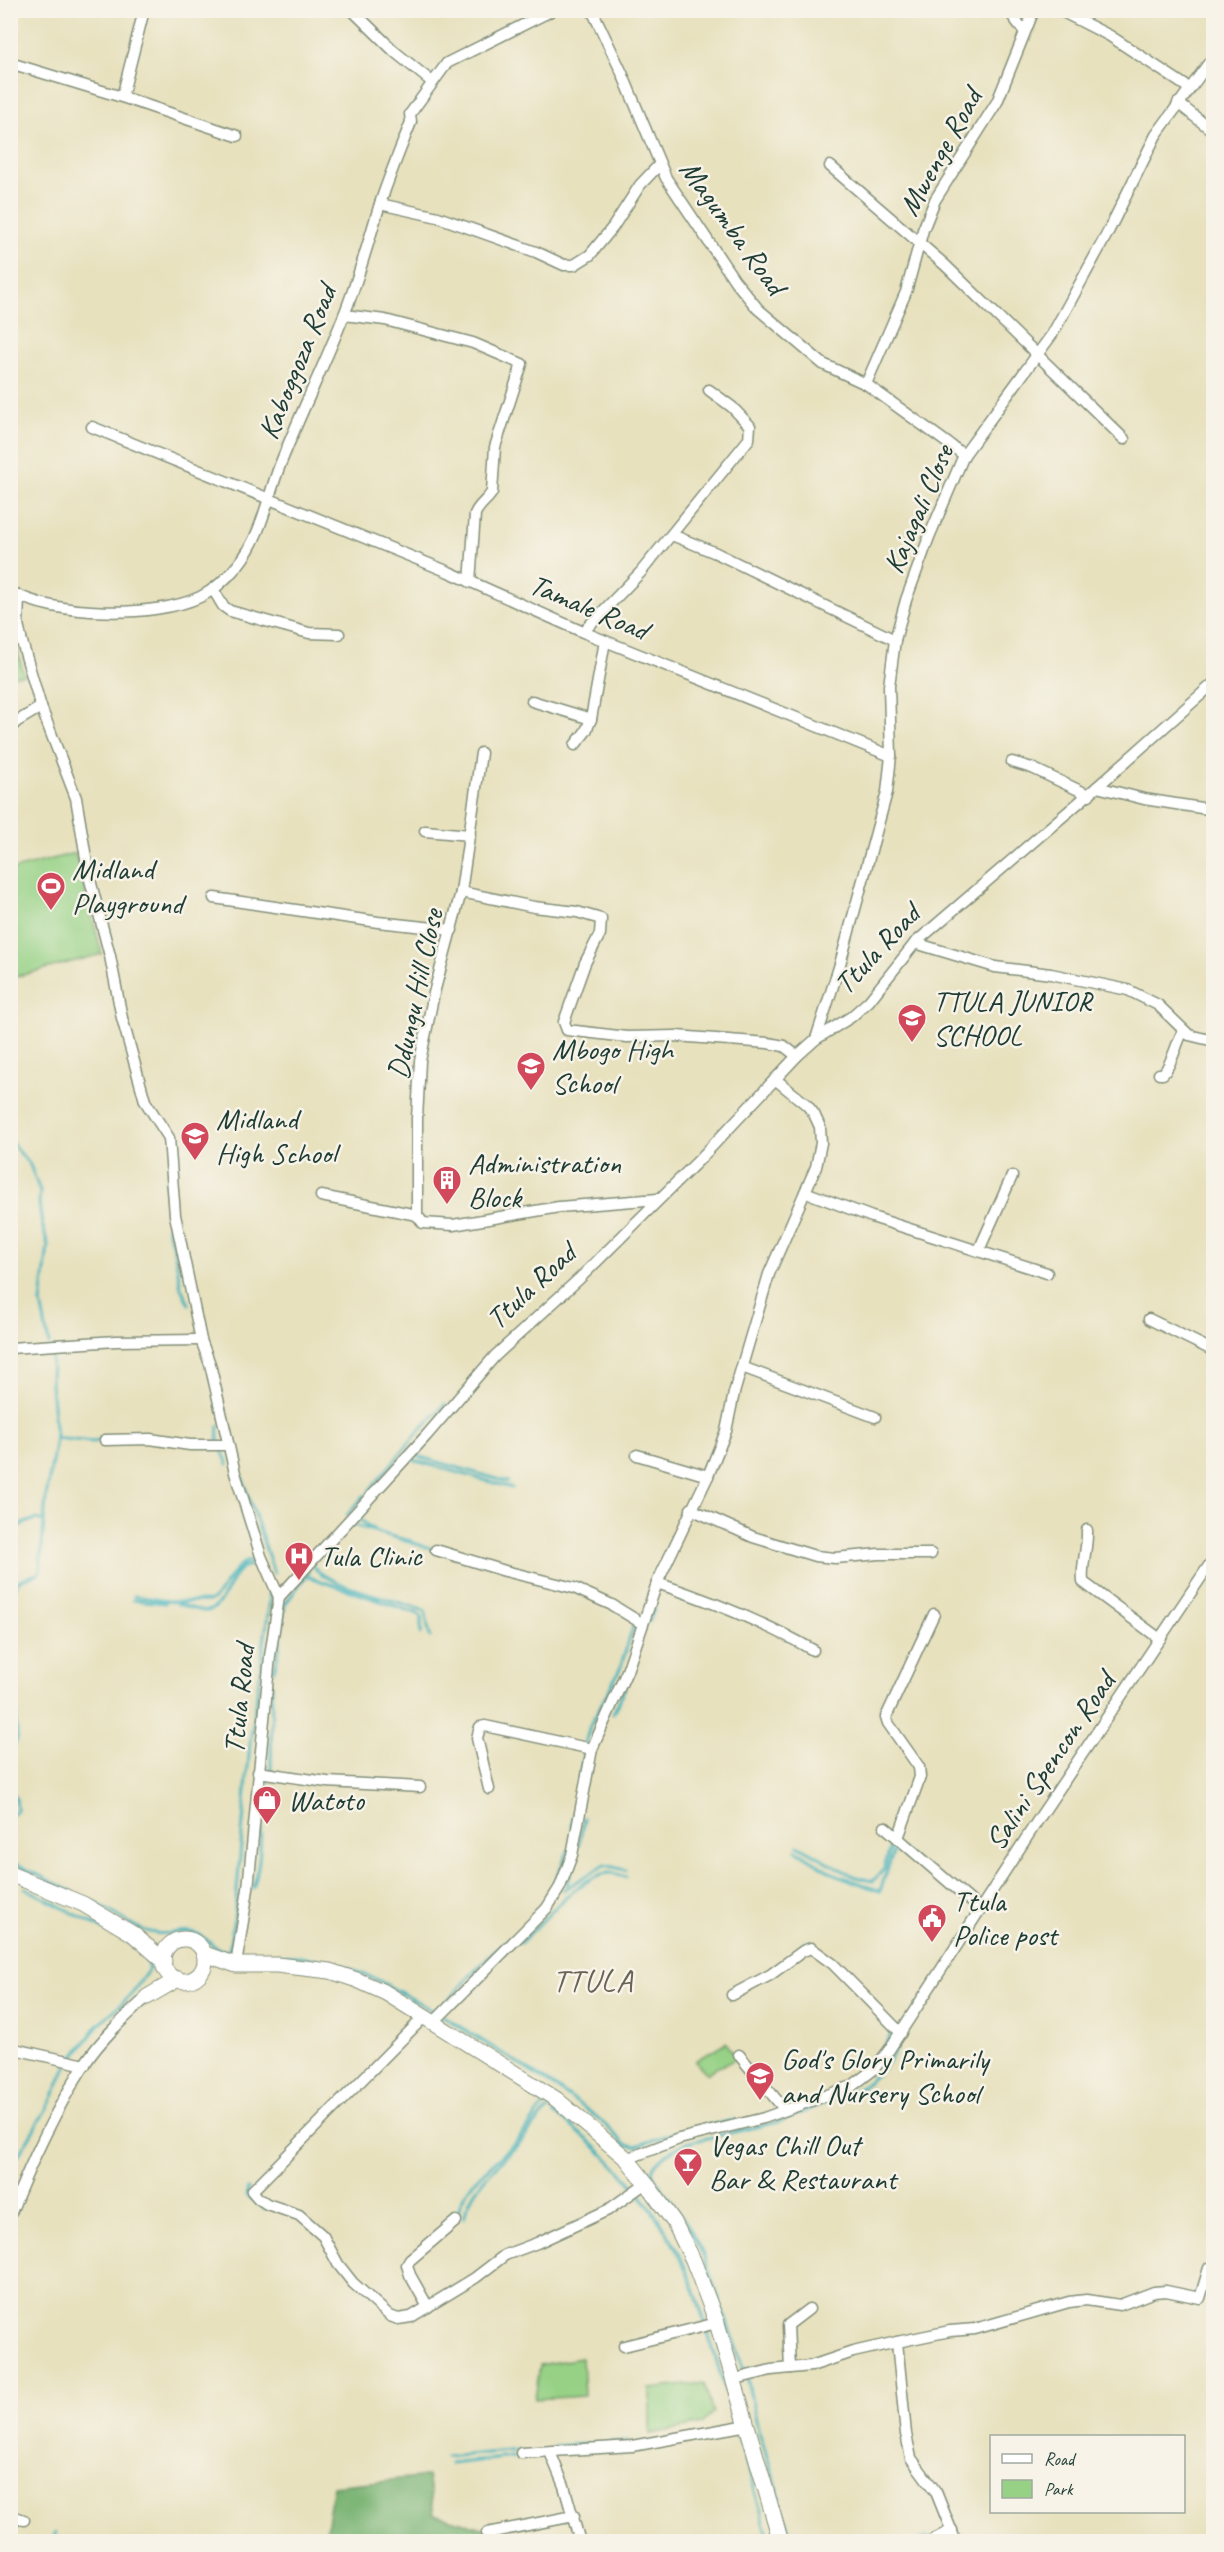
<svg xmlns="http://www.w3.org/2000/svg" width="1224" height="2552" font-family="Caveat,sans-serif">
<rect width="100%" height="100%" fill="#f7f3e8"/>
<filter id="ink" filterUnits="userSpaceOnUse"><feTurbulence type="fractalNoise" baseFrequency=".0167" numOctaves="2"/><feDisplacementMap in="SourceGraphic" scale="12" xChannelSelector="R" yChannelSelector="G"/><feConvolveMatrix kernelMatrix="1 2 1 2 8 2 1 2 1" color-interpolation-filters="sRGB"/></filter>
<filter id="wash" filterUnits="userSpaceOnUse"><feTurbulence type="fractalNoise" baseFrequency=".008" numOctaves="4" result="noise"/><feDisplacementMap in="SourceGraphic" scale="24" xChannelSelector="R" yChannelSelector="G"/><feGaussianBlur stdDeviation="1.35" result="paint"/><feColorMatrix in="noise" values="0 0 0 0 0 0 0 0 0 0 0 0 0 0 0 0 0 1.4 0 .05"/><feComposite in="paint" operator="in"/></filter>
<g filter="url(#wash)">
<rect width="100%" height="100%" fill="#e7e1be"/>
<g fill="#96d185" stroke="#5a875c" stroke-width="1.5">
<path d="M11,626L24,675L11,676Z"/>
<path d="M75,853L102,954L11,978V870Z"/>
<path d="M726,2042L736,2058C727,2066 714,2066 707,2074L695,2061Z"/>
<path d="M582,2358L584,2396L535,2399L540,2365Z"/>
<path d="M704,2383L713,2413L702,2424L650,2434V2389Z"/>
</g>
<path fill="#78b372" stroke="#4c7853" stroke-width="1.5" d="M428,2476L434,2514L485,2529L501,2541L324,2542L333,2486Z"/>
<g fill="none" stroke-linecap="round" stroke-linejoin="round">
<g stroke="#43b3bd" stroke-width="3">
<path d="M10,1141L30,1165L40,1191L39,1204L42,1224L48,1245L41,1303L49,1344"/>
<path d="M166,1181L169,1205L168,1234L173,1244L181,1288L189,1304"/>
<path d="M10,1242L12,1286L10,1308"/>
<path d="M195,1285L211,1354"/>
<path d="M56,1438L94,1442L102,1439"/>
<path d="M218,1443L219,1426"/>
<path d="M221,1448L228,1464"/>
<path d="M416,1453L420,1457L508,1482"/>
<path d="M410,1459L512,1488"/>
<path d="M242,1477L274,1573"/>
<path d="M369,1491L420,1430L445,1404"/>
<path d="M347,1515L365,1495"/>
<path d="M360,1515L359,1519L374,1530"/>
<path d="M351,1524L433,1549"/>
<path d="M10,1529L36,1519L44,1521"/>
<path d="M395,1537L411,1541"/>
<path d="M313,1566C330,1588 397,1599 425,1611L430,1637"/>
<path d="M306,1576L416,1613L421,1616V1634"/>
<path d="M134,1596L175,1602L211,1601C228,1588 233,1561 254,1560L257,1556"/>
<path d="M133,1600L165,1603"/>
<path d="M177,1604C186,1606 197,1611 206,1611C223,1611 229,1576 242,1568C248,1564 257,1565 259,1564"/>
<path d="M649,1622L655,1608"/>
<path d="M274,1670L279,1650L285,1604L309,1572"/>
<path d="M613,1714L629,1679"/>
<path d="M585,1744L590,1726L620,1669L634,1624"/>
<path d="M10,1753L17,1739L13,1637L16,1614L11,1599L18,1581L39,1573L40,1569L46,1497L56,1438L51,1384L52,1352L56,1348"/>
<path d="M271,1771L272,1685"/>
<path d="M10,1787L16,1799L17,1811L10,1816"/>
<path d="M572,1827L584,1750"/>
<path d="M579,1844L584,1818"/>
<path d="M798,1845L853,1876L873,1881L884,1869L893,1837"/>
<path d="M796,1850L832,1873L880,1891L895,1847L903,1851L917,1862"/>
<path d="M10,1861L73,1892"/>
<path d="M567,1884L573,1867"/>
<path d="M25,1888L130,1943L145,1955L149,1969L130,1996L99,2024L73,2058H71"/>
<path d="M253,1888C265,1853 257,1813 269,1777"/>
<path d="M563,1890L604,1865L626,1870"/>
<path d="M549,1895L568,1851"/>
<path d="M95,1903C115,1912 134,1930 155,1933C170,1936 183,1928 198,1934C209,1939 210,1947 225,1951L306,1957L337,1964L380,1981L437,2013"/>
<path d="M520,1943C542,1924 581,1872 612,1873C616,1873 622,1876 626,1877"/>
<path d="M799,1949L805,1942L813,1945"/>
<path d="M229,1951L235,1912L250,1744L270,1599L268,1586L259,1566"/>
<path d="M923,2007L981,1921"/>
<path d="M438,2011L485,1960L509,1939"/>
<path d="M443,2016L557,2088L598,2118L625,2144L636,2146L677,2132L735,2120"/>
<path d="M881,2053L893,2030"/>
<path d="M784,2105L804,2099"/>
<path d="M554,2113C616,2158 673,2223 697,2298C711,2340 723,2382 735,2425"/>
<path d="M10,2169L50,2103L67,2065"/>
<path d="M248,2189L246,2195L264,2208"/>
<path d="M458,2212C464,2184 487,2170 507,2151C521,2137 533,2122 543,2106"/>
<path d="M464,2218C471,2184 499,2166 521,2141C530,2131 538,2120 548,2110"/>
<path d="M745,2373L702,2252L689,2227L654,2177L652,2171C656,2158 674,2149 686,2143L778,2122L862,2087L883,2069L897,2048"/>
<path d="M747,2379L758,2429L780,2497"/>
<path d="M737,2431L768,2535"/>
<path d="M724,2434L737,2433"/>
<path d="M609,2442L629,2441"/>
<path d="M555,2446L587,2444"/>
<path d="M446,2457L519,2450"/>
<path d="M450,2464L521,2456"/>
<path d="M781,2506L793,2540"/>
<path d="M55,2542V2533"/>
<path d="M918,2542L927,2538"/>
</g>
</g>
</g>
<g filter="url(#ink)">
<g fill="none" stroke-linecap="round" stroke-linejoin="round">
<g stroke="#838f79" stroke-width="13">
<g id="street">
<path d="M352,10L395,52L432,82"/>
<path d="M592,10L622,73L666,178L735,281L758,309L823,364L866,384L964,455"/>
<path d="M1008,10L1024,31"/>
<path d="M1059,10L1110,36L1189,88"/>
<path d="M10,63L122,97L237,136"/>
<path d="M122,97L144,10"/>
<path d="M1178,103L1214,132"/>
<path d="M830,166L945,265L1124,439"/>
<path d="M380,204L438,217L536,252L564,265H574L590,255L613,227L640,185L659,165"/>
<path d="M344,315L385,320L473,343L522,364L495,447L492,492C487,501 479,504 475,514L470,582"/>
<path d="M866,384L906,292L923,230L935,200L997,102L1034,10"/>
<path d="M92,427L449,572L583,632L891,756"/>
<path d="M672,535L716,553L895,640"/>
<path d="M213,589L223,606L230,611L309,633L339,634"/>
<path d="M10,591C53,617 156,618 200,597C215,590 228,577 238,565C262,536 267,498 280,465C300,414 324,366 344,315C358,280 368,243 379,207C388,179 400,150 411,122L410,114L447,63L553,10"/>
<path d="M19,597L18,624L22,642L41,707L76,798L89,876L110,956L122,1018L145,1101L169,1138L175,1215L201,1340L210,1364L235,1473L261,1556L279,1597"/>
<path d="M583,632L640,573L749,439L750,426L732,407L709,390"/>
<path d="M532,701L591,719"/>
<path d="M10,729L16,722L41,707"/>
<path d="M575,745L586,731L591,719L605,641"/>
<path d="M481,753L461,892L434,993L420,1061L417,1119V1215L423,1223L453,1225L559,1207L658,1199"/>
<path d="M1012,762L1032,768L1089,795"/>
<path d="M1097,787L1144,799L1214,810"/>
<path d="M425,831L470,835"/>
<path d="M461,892L534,907L577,912L601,919L600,934L585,963L564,1022L567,1030L627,1037L676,1036L768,1043L784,1046L797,1056"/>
<path d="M214,898L378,922L452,930"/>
<path d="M915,943L995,967L1051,974L1128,990L1158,1005L1189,1035L1214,1041"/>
<path d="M816,1039L840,964L887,792L891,756L889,686L895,640L906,600L929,537L964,455L1053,333L1107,234L1156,135L1214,56"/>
<path d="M1159,1074H1163C1172,1064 1176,1044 1183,1031"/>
<path d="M805,1192L872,1217L1047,1273"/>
<path d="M321,1196L417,1215"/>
<path d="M979,1250L1012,1176"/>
<path d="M1149,1319L1214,1351"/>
<path d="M10,1348L116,1341L201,1340"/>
<path d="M742,1367L875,1417"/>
<path d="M105,1440L150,1439L190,1445H228"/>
<path d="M637,1455L708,1476"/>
<path d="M691,1509L753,1537L815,1556L835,1558L879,1554H931"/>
<path d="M1087,1530C1088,1548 1081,1564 1083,1582L1160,1639"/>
<path d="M436,1550L505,1571L574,1588L612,1605L643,1624"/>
<path d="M657,1583C711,1601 764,1622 813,1650"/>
<path d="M258,1772L327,1782L420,1787"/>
<path d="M489,1789L477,1738L480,1727L485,1726L592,1749"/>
<path d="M885,1827L980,1909"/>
<path d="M898,1838L920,1777L919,1767L888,1723L886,1717L934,1614"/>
<path d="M236,1965L248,1889L270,1656L279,1597L426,1436L495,1356L579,1279L700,1159L797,1056L816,1039L851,1017L869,1001L915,943L1097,787L1214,683"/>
<path d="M732,1995L770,1975L803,1951L811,1948L833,1964L901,2033"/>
<path d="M424,2017L252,2191L258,2198L267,2204L299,2215L323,2236L338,2264L353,2283L390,2316L398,2319L411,2317L475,2278L505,2255L537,2243L608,2210L646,2183"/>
<path d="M433,2023L547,1908L560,1887L572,1855L592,1749L627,1671L657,1583L708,1476L726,1431L734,1393L769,1274L816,1167L821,1143L820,1127L814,1114L807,1105L775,1079"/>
<path d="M10,2048L85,2065"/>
<path d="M739,2055L785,2110"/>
<path d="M627,2159L679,2139L764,2118L852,2086L873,2070L889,2050L1038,1820L1214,1558"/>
<path d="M10,2215C30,2164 55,2111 84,2065C101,2039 124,2018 147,1997"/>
<path d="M428,2307L410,2275L407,2265L410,2260L456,2221"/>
<path d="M897,2342L906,2434L911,2458L936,2492L956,2542"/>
<path d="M624,2346L717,2323"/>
<path d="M790,2368L788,2325L809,2309"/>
<path d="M735,2379L771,2370L811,2366L853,2352L897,2342L950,2331L975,2329L1069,2302L1086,2300L1120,2305L1154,2292L1166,2291L1200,2298L1209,2268L1214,2267"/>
<path d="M550,2452L564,2486L580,2542"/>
<path d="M521,2453L632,2446L748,2425"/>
<path d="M10,2515L24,2520"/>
<path d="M487,2533L574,2516"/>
<path d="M928,2542L952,2530"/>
</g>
</g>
<g stroke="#838f79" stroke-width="17">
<g id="secondary">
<path d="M10,1874L83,1904L133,1934L164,1961"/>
<circle cx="184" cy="1960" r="21"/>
<path d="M205,1954L236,1965H277L330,1971L357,1980L386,1993L556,2099L627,2159L646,2183L674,2222L693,2260L717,2323L781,2542"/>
<path d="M147,1997L178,1979"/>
</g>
</g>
<use href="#street" stroke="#fff" stroke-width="10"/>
<use href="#secondary" stroke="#fff" stroke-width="15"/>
</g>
</g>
<defs>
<g id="stadium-pin" transform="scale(1.5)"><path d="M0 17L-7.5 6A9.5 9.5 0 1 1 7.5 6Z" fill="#d1495b" stroke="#f7f3e8"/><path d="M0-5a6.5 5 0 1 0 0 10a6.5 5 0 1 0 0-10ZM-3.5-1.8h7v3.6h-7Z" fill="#fff"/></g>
<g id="school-pin" transform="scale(1.5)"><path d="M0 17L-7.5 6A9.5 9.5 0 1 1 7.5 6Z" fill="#d1495b" stroke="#f7f3e8"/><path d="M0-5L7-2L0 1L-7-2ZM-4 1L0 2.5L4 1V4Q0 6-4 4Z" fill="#fff"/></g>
<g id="building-pin" transform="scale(1.5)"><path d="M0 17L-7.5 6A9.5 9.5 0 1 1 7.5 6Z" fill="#d1495b" stroke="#f7f3e8"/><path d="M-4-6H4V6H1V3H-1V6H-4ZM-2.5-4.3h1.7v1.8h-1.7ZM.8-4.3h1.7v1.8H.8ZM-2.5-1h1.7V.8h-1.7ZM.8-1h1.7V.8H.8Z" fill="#fff"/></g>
<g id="hospital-pin" transform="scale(1.5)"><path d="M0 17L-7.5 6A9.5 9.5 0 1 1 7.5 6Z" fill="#d1495b" stroke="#f7f3e8"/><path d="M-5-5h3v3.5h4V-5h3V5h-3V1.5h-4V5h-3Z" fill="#fff"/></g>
<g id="shop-pin" transform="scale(1.5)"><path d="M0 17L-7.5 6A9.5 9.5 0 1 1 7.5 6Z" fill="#d1495b" stroke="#f7f3e8"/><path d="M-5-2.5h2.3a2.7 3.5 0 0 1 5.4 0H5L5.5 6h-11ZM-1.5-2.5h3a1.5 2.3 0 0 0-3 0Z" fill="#fff"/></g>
<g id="civic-pin" transform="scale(1.5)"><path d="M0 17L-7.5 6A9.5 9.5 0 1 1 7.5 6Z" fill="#d1495b" stroke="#f7f3e8"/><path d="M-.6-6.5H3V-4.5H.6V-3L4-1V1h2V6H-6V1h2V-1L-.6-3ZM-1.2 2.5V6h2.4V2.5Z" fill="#fff"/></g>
<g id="bar-pin" transform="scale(1.5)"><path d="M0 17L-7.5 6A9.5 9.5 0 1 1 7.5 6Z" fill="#d1495b" stroke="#f7f3e8"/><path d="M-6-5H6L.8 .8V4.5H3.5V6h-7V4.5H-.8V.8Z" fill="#fff"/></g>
</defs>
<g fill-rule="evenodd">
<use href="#stadium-pin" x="51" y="886"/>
<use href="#school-pin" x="912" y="1018"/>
<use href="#school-pin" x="531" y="1066"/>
<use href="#school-pin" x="195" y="1136"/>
<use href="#building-pin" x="447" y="1180"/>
<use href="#hospital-pin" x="299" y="1556"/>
<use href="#shop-pin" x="267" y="1800"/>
<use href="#civic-pin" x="932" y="1918"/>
<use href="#school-pin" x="760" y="2076"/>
<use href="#bar-pin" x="688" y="2162"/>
</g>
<g text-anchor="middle" stroke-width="5" stroke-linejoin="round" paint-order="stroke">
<g font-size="30" fill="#1f3d34" stroke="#f7f3e8">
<text transform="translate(940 152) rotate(-61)" y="10">Mwenge Road</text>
<text transform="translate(733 227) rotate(54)" y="10">Magumba Road</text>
<text transform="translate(297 362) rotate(-68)" y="10">Kaboggoza Road</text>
<text transform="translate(918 509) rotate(-67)" y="10">Kajagali Close</text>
<text transform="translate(589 607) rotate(23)" y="10">Tamale Road</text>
<text transform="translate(877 949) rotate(-47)" y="10">Ttula Road</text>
<text transform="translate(415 994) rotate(-78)" y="10">Ddungu Hill Close</text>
<text transform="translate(531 1286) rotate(-43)" y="10">Ttula Road</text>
<text transform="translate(239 1699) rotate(-84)" y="10">Ttula Road</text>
<text transform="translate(1050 1761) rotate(-56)" y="10">Salini Spencon Road</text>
</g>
<g font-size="30" fill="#1f3d34" stroke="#f7f3e8" text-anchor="start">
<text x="72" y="879">Midland<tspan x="72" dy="34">Playground</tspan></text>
<text x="933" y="1011">TTULA JUNIOR<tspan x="933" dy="34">SCHOOL</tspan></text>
<text x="552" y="1059">Mbogo High<tspan x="552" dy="34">School</tspan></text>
<text x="216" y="1129">Midland<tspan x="216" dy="34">High School</tspan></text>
<text x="468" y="1173">Administration<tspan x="468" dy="34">Block</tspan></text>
<text x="320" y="1566">Tula Clinic</text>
<text x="288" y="1810">Watoto</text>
<text x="953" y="1911">Ttula<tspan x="953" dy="34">Police post</tspan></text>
<text x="781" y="2069">God's Glory Primarily<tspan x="781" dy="34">and Nursery School</tspan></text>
<text x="709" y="2155">Vegas Chill Out<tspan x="709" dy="34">Bar &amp; Restaurant</tspan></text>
</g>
<g font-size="32" letter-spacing="1.5" fill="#686355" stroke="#f7f3e8">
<text x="593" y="1991">TTULA</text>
</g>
</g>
<rect width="1224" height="2552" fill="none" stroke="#f7f3e8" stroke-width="36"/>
<rect x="990" y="2435" width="195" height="78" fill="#f7f3e8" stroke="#a1aaa0" stroke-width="1.5"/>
<rect x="1002" y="2454" width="30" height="9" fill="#ffffff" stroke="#a1aaa0" stroke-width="1.5"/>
<text x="1044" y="2465" font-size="18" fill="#1f3d34">Road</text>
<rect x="1002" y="2480" width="30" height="18" fill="#96d185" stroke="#a1aaa0" stroke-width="1.5"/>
<text x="1044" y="2495" font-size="18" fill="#1f3d34">Park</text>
</svg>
